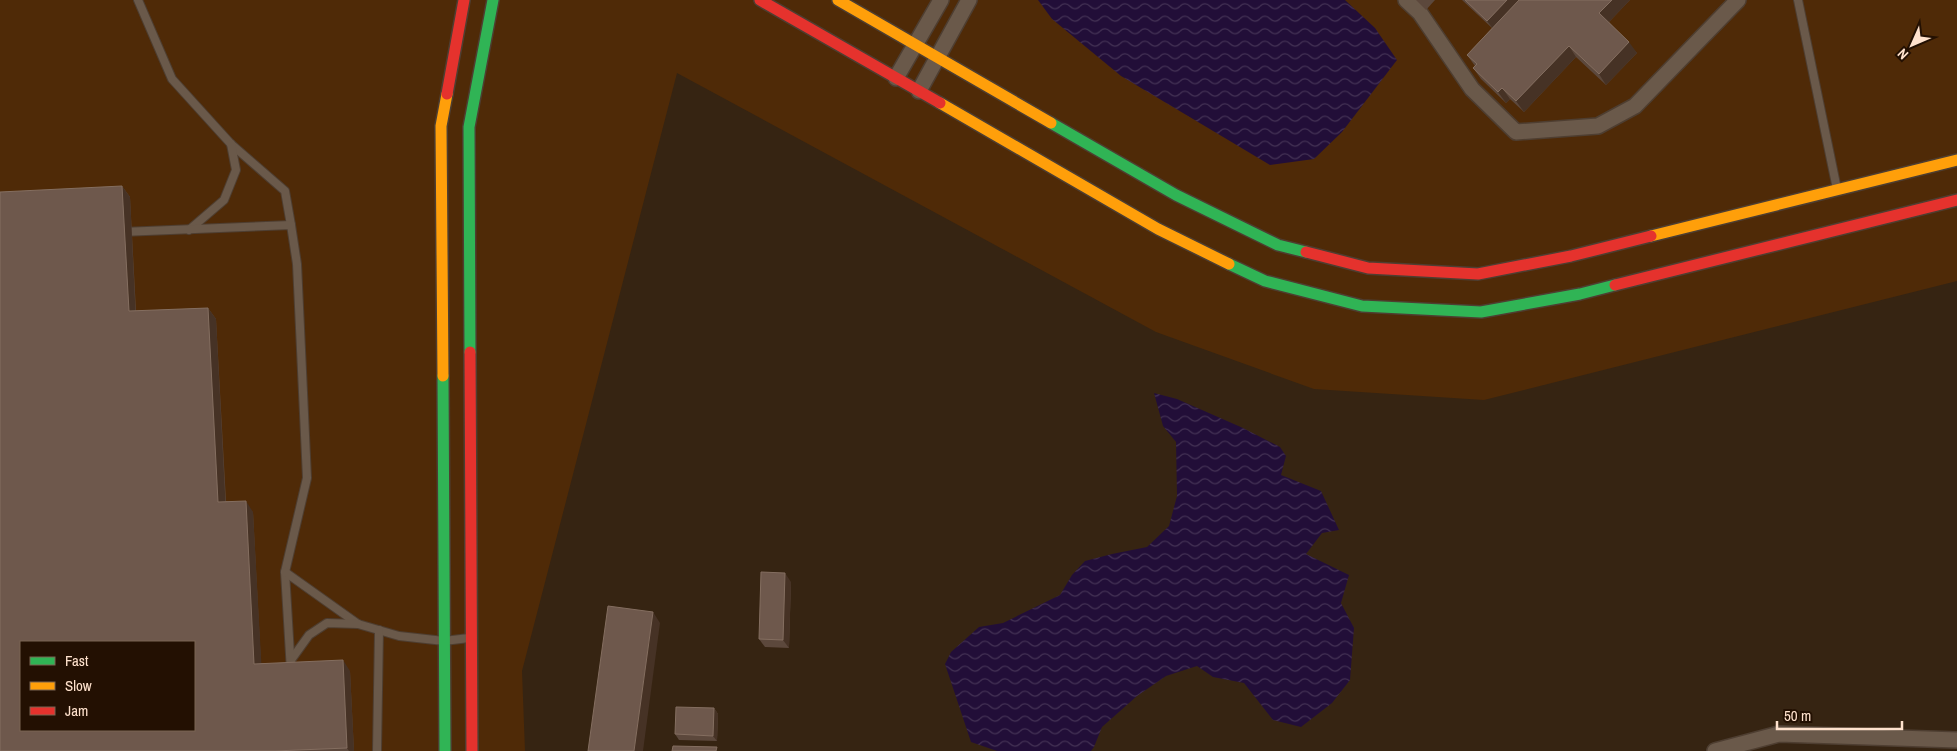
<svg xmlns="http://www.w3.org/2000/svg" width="1957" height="751" font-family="'Archivo Narrow',sans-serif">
<defs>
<pattern id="water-waves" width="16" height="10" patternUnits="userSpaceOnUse" patternTransform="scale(1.25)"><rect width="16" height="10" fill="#220e38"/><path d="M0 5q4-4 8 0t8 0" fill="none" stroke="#433154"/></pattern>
</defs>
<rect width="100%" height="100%" fill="#362412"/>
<path fill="#4f2a07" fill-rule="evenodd" d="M0,0H1957V281L1484,400L1314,389L1156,332L677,73L522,671L525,751H0ZM21,642H194V730H21Z"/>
<g fill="url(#water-waves)">
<path d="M1038,0H1345L1375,28L1397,60L1342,132L1314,159L1270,165L1121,76L1052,19Z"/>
<path d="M1154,393L1177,399L1243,428L1280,447L1286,456L1281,475L1321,491L1339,530L1322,533L1306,554L1349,575L1341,603L1354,628L1350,680L1332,703L1301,727L1273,720L1244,683L1213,677L1197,666L1166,676L1137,696L1102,727L1094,747L1091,751H997L971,742L945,664L951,652L979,627L1003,623L1060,595L1072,575L1085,561L1112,554L1147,547L1169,526L1177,496L1176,442L1163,426Z"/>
</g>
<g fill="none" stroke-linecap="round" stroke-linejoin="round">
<g stroke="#4e3e31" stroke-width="10">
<g id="lane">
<path d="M138,0L172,79L231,144L285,191L291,225"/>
<path d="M1798,0L1837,189"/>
<path d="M189,230L224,200L236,170L231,144"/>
<path d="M122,232L291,225L297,264L307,478L285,572L291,671"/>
<path d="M285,572L358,624L399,636L444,641L469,638"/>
<path d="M291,660L309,635L327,623L358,624"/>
<path d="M377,751L379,630"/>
</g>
</g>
<g stroke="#4e3e31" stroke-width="18">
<g id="street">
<path d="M1406,0L1420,13L1472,89L1516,132L1598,126L1635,106L1738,0"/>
<path d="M896,78L941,0"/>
<path d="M919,91L969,0"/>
<path d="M1715,751L1779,734L1957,740"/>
</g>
</g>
<g stroke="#4e3e31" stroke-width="14">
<g id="fast">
<path d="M1051,123L1176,195L1278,245L1306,252"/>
<path d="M1229,264L1265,281L1362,306L1481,312L1580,294L1615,285"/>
<path d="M470,352L469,127L493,0"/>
<path d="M443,376L445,751"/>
</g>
</g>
<g stroke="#4e3e31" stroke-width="14">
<g id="slow">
<path d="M838,0L1051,123"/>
<path d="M940,103L1158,229L1229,264"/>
<path d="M1651,236L1957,160"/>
<path d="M443,376L441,126L447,94"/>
</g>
</g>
<g stroke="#4e3e31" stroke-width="14">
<g id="jam">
<path d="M760,0L940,103"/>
<path d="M447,94L464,0"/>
<path d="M1306,252L1368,268L1478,274L1571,256L1651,236"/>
<path d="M1615,285L1957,200"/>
<path d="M470,352L472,751"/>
</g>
</g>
<use href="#lane" stroke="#6a594a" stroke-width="8"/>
<use href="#street" stroke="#6a594a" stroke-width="15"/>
<use href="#fast" stroke="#30b455" stroke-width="11"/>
<use href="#slow" stroke="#ff9f0a" stroke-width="11"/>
<use href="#jam" stroke="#e5322d" stroke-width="11"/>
</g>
<g fill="#5c483c">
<path d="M1416,0H1435L1426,10Z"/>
<path d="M1462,0H1630L1609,22L1637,53L1606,85L1576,57L1524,112L1510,99L1506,103L1481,79L1473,68L1475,66L1467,55L1492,28Z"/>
<path d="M122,186L130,197L136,311L208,308L216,319L226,501L253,512L261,663L350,671L354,751H0Z"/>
<path d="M791,582L789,648L765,647L759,639Z"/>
<path d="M714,708L718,714L717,741L679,740L675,734Z"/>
</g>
<g fill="#463225">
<path d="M1507,0H1519L1493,29L1487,21Z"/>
<path d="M1612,0H1630L1607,24L1599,13Z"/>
<path d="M1629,42L1637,53L1606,85L1599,74Z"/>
<path d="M1569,46L1576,57L1524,112L1516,101Z"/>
<path d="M1502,88L1510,99L1506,103L1498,92Z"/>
<path d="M122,186L130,197L136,322L129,311Z"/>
<path d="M208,308L216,319L226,513L218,502Z"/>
<path d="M246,501L253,512L262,675L254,664Z"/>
<path d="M785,573L791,582L789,648L783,640Z"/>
<path d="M653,612L660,623L643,751H634Z"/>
<path d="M343,660L350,671L354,751H349L347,748Z"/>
<path d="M714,708L718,714L717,741L713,736Z"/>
</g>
<g fill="#6e584c" stroke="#846e60" fill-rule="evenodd">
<path d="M1465,0H1507L1487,21Z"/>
<path d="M1519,0H1612L1599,13L1629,42L1599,74L1569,46L1516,101L1502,88L1498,92L1473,68L1477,64L1467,55Z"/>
<path d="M122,186L129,311L208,308L218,502L246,501L254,664L343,660L347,748L274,751H0V192ZM21,642H194V730H21Z"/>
<path d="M761,572L785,573L783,640L759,639Z"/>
<path d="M608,606L653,612L634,751H588Z"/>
<path d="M676,707L714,708L713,736L675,734Z"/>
<path d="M673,746L717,747L716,751H672Z"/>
</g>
<rect x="20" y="641" width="175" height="90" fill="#231002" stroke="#7b6453"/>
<rect x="30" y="657" width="25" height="8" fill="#30b455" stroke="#7b6453"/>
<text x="65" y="666" font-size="15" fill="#ffe2cd">Fast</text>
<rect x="30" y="682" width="25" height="8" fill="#ff9f0a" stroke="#7b6453"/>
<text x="65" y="691" font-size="15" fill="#ffe2cd">Slow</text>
<rect x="30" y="707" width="25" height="8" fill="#e5322d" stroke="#7b6453"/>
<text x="65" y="716" font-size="15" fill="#ffe2cd">Jam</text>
<g transform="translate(1912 45) rotate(225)" stroke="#231002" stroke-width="4" paint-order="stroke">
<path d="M0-4L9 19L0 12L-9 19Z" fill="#ffe2cd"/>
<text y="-8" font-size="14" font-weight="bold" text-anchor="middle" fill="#ffe2cd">N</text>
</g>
<path d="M1777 721v8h125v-8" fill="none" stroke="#ffe2cd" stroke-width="2.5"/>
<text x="1784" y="721" font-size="15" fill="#ffe2cd" stroke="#231002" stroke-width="4" paint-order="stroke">50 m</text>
</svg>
